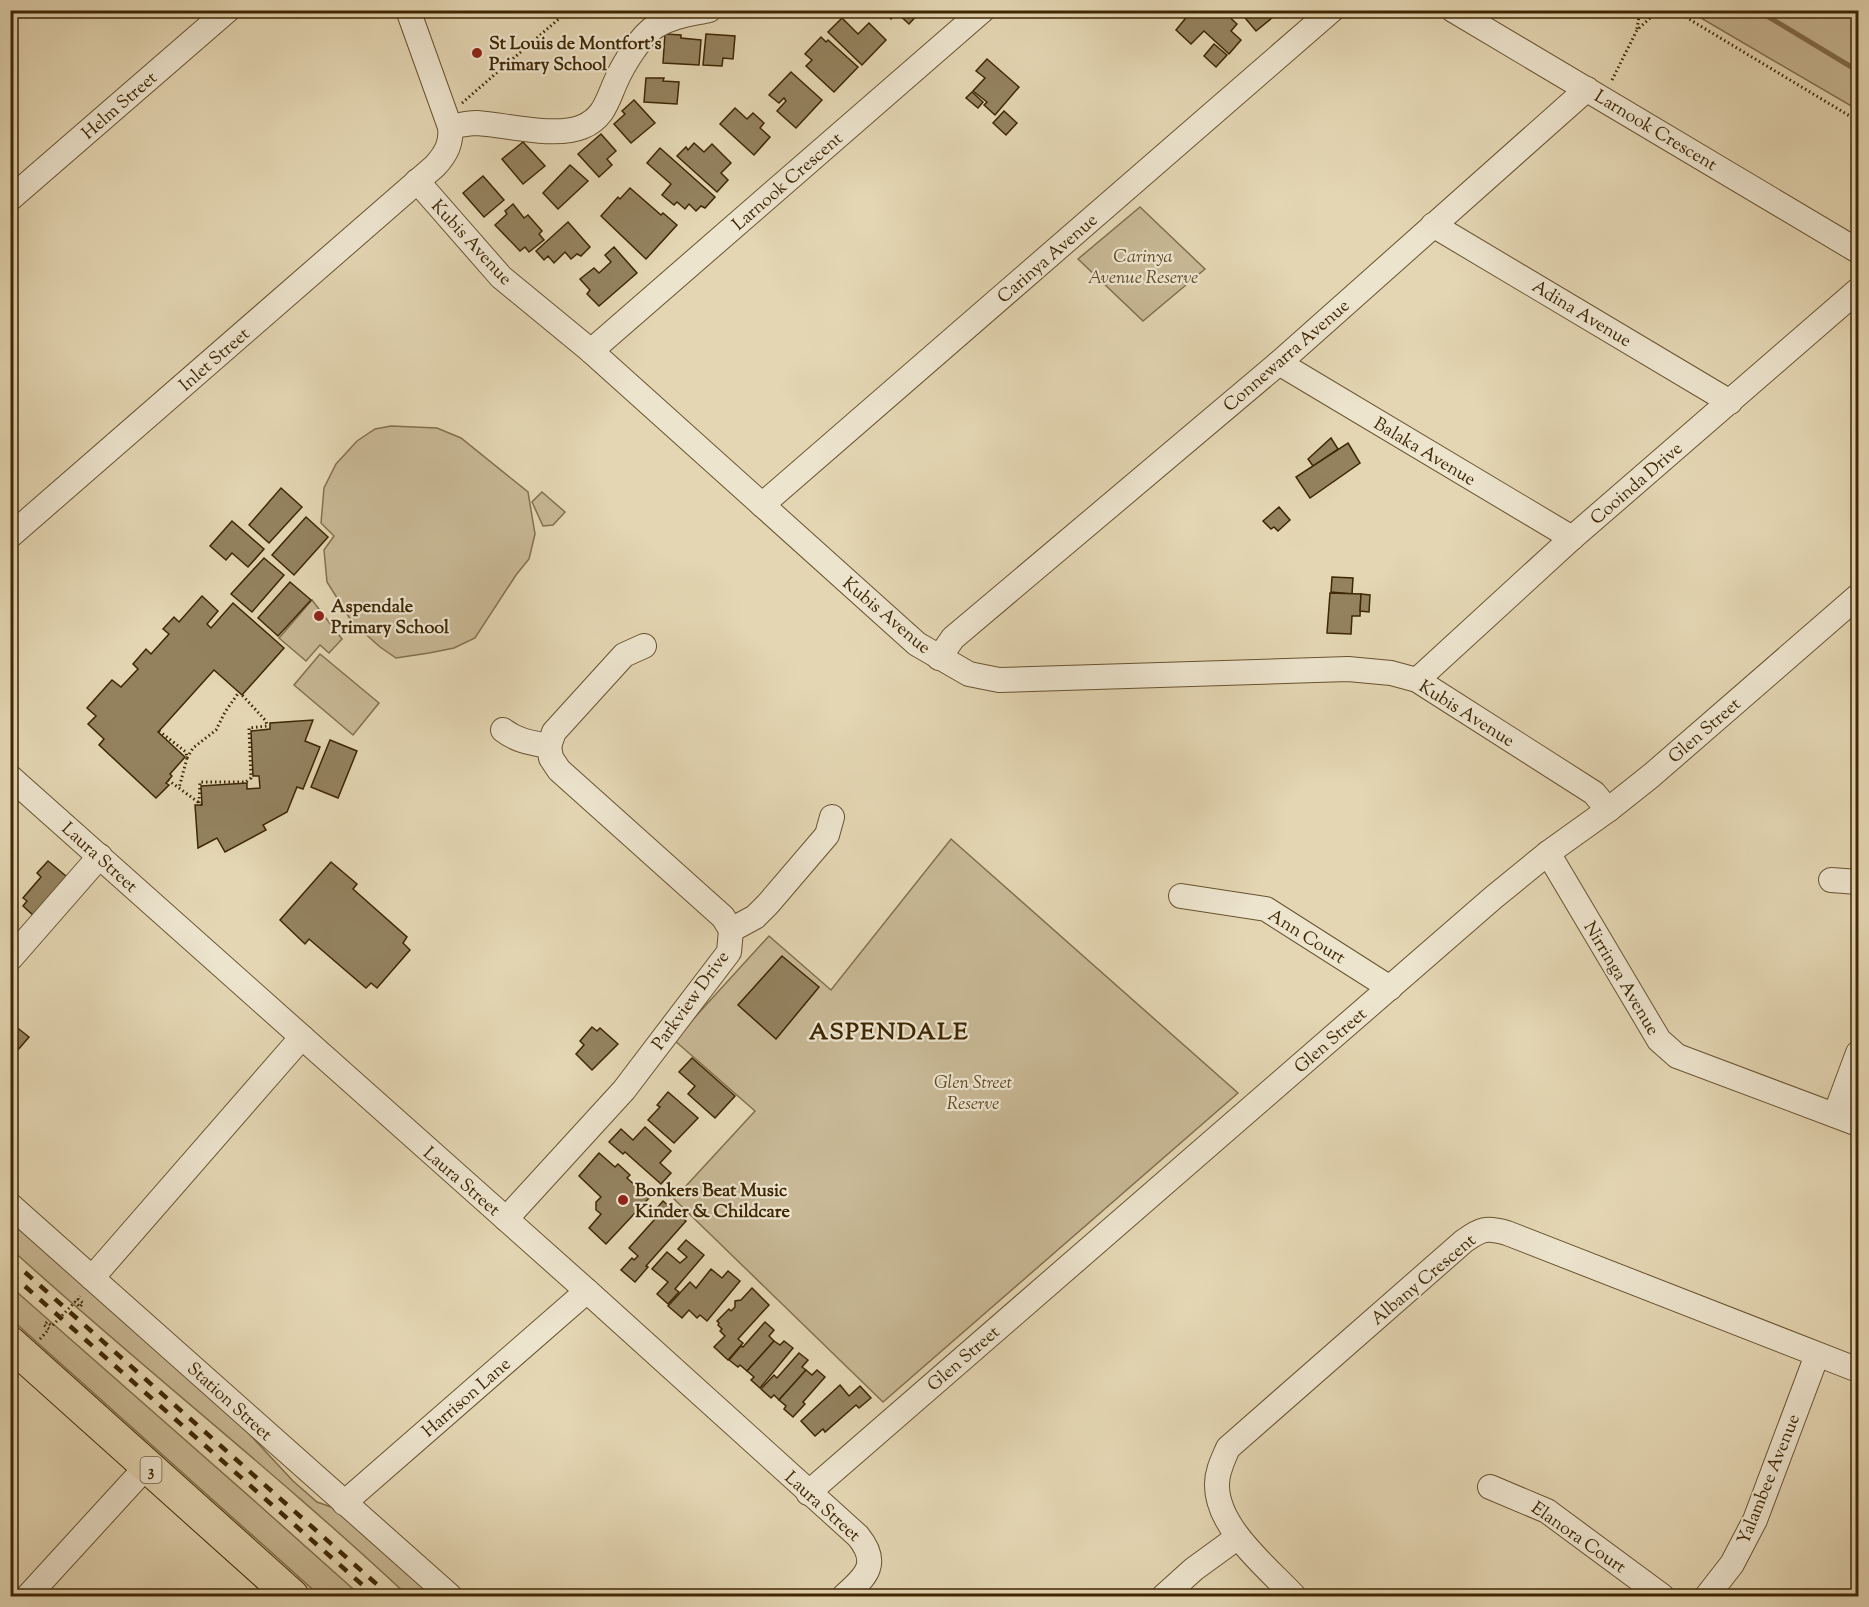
<svg xmlns="http://www.w3.org/2000/svg" width="1869" height="1607" font-family="'Sorts Mill Goudy',serif">
<rect width="100%" height="100%" fill="#e4d6b3"/>
<filter id="stains"><feTurbulence type="fractalNoise" baseFrequency=".00333" numOctaves="4"/><feColorMatrix values="0 0 0 0 .2 0 0 0 0 .09 0 0 0 0 .02 0 0 0 .5 -.17"/></filter>
<radialGradient id="worn" r=".72"><stop offset=".6" stop-color="#630" stop-opacity="0"/><stop offset="1" stop-color="#630" stop-opacity=".3"/></radialGradient>
<g fill="#c8b895" stroke="#83704c" stroke-width="1.5">
<path d="M1689,11H1858V110Z"/>
<path d="M1140,207L1205,269L1143,321L1078,259Z"/>
<path d="M391,426L437,428L461,438L528,492L535,534L529,559L516,575L475,638L454,648L429,653L396,658L380,647L352,622L327,582L324,550L334,536L321,523L324,488L336,464L357,441L375,429Z"/>
<path d="M542,492L565,512L553,525L543,526L532,502Z"/>
<path d="M312,600L342,639L329,653L320,645L306,661L279,638Z"/>
<path d="M320,654L379,703L353,735L294,685Z"/>
<path d="M951,839L1238,1093L883,1402L674,1199L755,1111L674,1040L769,936L831,990Z"/>
<path d="M11,1218L226,1409L293,1481L317,1502L334,1508L437,1596H408C280,1476 141,1367 11,1249Z"/>
<path d="M10,1286L259,1505L361,1596H320L11,1319Z"/>
</g>
<g fill="none" stroke-linecap="round" stroke-linejoin="round">
<path stroke="#806c49" stroke-width="5" d="M1757,10L1858,71"/>
</g>
<g fill="#94825f" stroke="#3e2703" stroke-width="1.5">
<path d="M882,10H922L909,24L897,13L891,19Z"/>
<path d="M1185,10H1222L1237,24L1231,31L1241,40L1229,54L1204,31L1191,44L1176,30L1189,14Z"/>
<path d="M1244,10H1284L1279,15L1278,13L1256,31L1241,13Z"/>
<path d="M842,18L858,34L869,23L886,40L862,65L828,32Z"/>
<path d="M665,34L681,35V38L701,40L699,65L663,63Z"/>
<path d="M706,34L735,36L733,59L723,58L722,66L703,65Z"/>
<path d="M821,37L826,42L828,40L858,67L834,92L806,66L812,60L805,54Z"/>
<path d="M1214,44L1227,55L1216,67L1204,56Z"/>
<path d="M987,59L1019,87L995,115L984,105L987,102L973,91L985,78L976,71Z"/>
<path d="M791,72L822,100L796,128L777,111L786,101L784,98L779,103L769,95Z"/>
<path d="M646,78H664L663,81L679,82L677,104L644,102Z"/>
<path d="M972,92L983,102L978,108L966,98Z"/>
<path d="M634,100L655,123L631,143L614,124L625,114L622,111Z"/>
<path d="M735,108L747,119L753,113L764,123L760,128L770,137L754,155L720,124Z"/>
<path d="M1004,111L1017,123L1006,135L993,123Z"/>
<path d="M601,134L616,151L607,159L612,165L599,177L578,154Z"/>
<path d="M523,142L545,166L523,184L502,159Z"/>
<path d="M694,143L704,152L712,144L731,163L721,173L728,180L717,192L677,156L686,147L688,150Z"/>
<path d="M660,148L715,197L705,208L701,206L696,211L689,204L685,209L677,202L674,205L662,195L671,184L647,163Z"/>
<path d="M570,165L588,181L558,209L543,193Z"/>
<path d="M483,176L504,200L484,217L463,193Z"/>
<path d="M630,188L661,215L663,213L677,225L646,259L601,216L618,197L620,199Z"/>
<path d="M513,204L524,218L528,215L542,231L539,234L544,240L529,252L525,247L520,251L495,225L507,214L505,211Z"/>
<path d="M568,222L590,247L581,256L577,254L571,259L565,252L554,263L548,256L544,260L536,251Z"/>
<path d="M614,247L637,273L599,306L587,294L590,290L580,279L594,268L599,273L611,262L605,255Z"/>
<path d="M1331,438L1338,449L1313,466L1308,459Z"/>
<path d="M1348,443L1360,463L1310,498L1296,477Z"/>
<path d="M281,488L302,507L269,543L249,525Z"/>
<path d="M1279,507L1290,520L1278,531L1274,527L1271,529L1263,521Z"/>
<path d="M306,517L328,537L294,575L272,555Z"/>
<path d="M232,521L264,549L248,567L232,553L226,560L210,546Z"/>
<path d="M264,558L284,575L252,612L231,594Z"/>
<path d="M1332,577L1353,578L1352,594L1331,592Z"/>
<path d="M290,582L311,600L278,636L258,618Z"/>
<path d="M1330,593L1361,594L1360,616H1352L1351,634L1327,633Z"/>
<path d="M1361,594L1370,595L1369,612L1360,611Z"/>
<path d="M202,596L218,611L207,624L211,628L233,603L284,648L242,695L214,670L159,731L158,732L185,757L170,774L172,776L166,783L169,785L156,798L99,745L104,739L88,724L96,716L87,708L112,680L121,687L138,669L133,664L146,649L151,654L169,634L163,629L174,617L179,622Z"/>
<path d="M313,720L305,741L320,747L303,789L297,787L287,812L263,825L266,830L225,852L217,838L198,848L195,805H202L201,786L247,783V789L260,788L259,776H253L251,731L270,729V723Z"/>
<path d="M330,740L357,751L338,798L311,787Z"/>
<path d="M48,861L72,881L42,917L35,912L33,915L23,906L27,901L23,898L41,877L37,873Z"/>
<path d="M331,862L357,884L353,889L407,937L403,943L410,950L377,988L371,983L366,988L309,939L305,944L280,920Z"/>
<path d="M782,956L819,987L776,1039L738,1005Z"/>
<path d="M10,1022L29,1037L10,1059Z"/>
<path d="M592,1027L597,1031L600,1028L618,1044L592,1070L576,1054L584,1045L580,1041Z"/>
<path d="M692,1058L735,1096L715,1118L688,1094L695,1086L679,1072Z"/>
<path d="M668,1092L698,1118L674,1143L648,1120L660,1107L657,1105Z"/>
<path d="M645,1127L671,1151L660,1163L671,1173L661,1184L625,1152L623,1154L609,1142L621,1129L633,1140Z"/>
<path d="M599,1153L615,1167L618,1164L630,1175L627,1178L649,1198L606,1244L589,1228L601,1214L596,1210V1202L601,1197L579,1176Z"/>
<path d="M663,1201L686,1221L646,1266L648,1267L635,1282L621,1270L632,1258L634,1260L638,1256L629,1248L655,1219L651,1215Z"/>
<path d="M686,1240L704,1255L675,1289L679,1292L668,1304L657,1294L668,1282L652,1269L667,1252L680,1263L687,1257L678,1249Z"/>
<path d="M711,1269L722,1278L728,1271L740,1281L707,1321L700,1315L697,1318L689,1310L682,1318L668,1306L690,1282L696,1288Z"/>
<path d="M752,1288L769,1305L738,1339L743,1343L728,1360L714,1347L725,1336L720,1331L722,1329L718,1325L719,1323L717,1321L729,1309L731,1311L735,1307V1301L741,1300Z"/>
<path d="M765,1322L774,1330L769,1336L774,1341L747,1371L740,1365L738,1367L729,1360L741,1346L743,1347Z"/>
<path d="M774,1341L780,1345L784,1341L793,1348L760,1388L751,1380L754,1377L747,1371Z"/>
<path d="M799,1353L808,1360L802,1367L806,1370L779,1400L774,1395L771,1398L761,1389L774,1375L777,1378Z"/>
<path d="M806,1370L812,1375L817,1370L825,1377L803,1402L805,1404L793,1417L784,1409L786,1406L779,1400Z"/>
<path d="M840,1385L849,1396L860,1386L871,1398L859,1408L856,1405L825,1432L823,1429L815,1436L801,1421Z"/>
</g>
<g fill="none" stroke-linecap="round" stroke-linejoin="round">
<g stroke="#68532f" stroke-width="26">
<g id="minor">
<path d="M1453,10L1858,251"/>
<path d="M450,127C459,125 468,123 477,123C506,125 555,138 582,127C604,118 607,101 616,81C623,65 641,35 656,26C672,16 691,14 709,10"/>
<path d="M417,181L501,277L591,351L917,644L969,674L999,680L1348,669L1391,673L1417,680L1594,793L1608,810"/>
<path d="M10,199L228,10"/>
<path d="M1433,225L1730,402"/>
<path d="M591,351L983,10"/>
<path d="M1279,363L1572,538"/>
<path d="M762,505L1332,10"/>
<path d="M10,536L435,166C446,154 452,143 450,127L408,10"/>
<path d="M939,658L953,638L1279,363L1587,89"/>
<path d="M1417,680L1572,538L1858,290"/>
<path d="M503,730C517,741 532,743 549,746L551,758L559,770L723,917L731,930L729,952L624,1090L506,1219"/>
<path d="M549,746L554,732L624,655L644,646"/>
<path d="M10,777L587,1291L858,1536C880,1563 867,1576 844,1596"/>
<path d="M1548,853L1659,1040L1677,1056L1858,1124"/>
<path d="M1831,880L1858,882"/>
<path d="M1181,896L1266,909L1390,988"/>
<path d="M731,930L755,917L768,904L827,835L832,817"/>
<path d="M10,959L100,856"/>
<path d="M1835,1115L1858,1053"/>
<path d="M10,1205L450,1596"/>
<path d="M92,1278L302,1037"/>
<path d="M1490,1487L1547,1511L1662,1596"/>
<path d="M808,1493L1494,897L1548,853L1608,810L1652,775L1858,596"/>
<path d="M344,1503L587,1291"/>
<path d="M28,1596L147,1466"/>
<path d="M1164,1596L1194,1569L1238,1537"/>
<path d="M1294,1596C1267,1567 1216,1527 1217,1484C1217,1471 1223,1460 1228,1448L1464,1241C1481,1229 1486,1227 1507,1233L1858,1370"/>
<path d="M1707,1596L1732,1564L1755,1520L1817,1355"/>
</g>
</g>
<g stroke="#3e2703" stroke-width="35">
<path id="highway" d="M10,1343L292,1596"/>
</g>
<g stroke="#3e2703" stroke-width="3" stroke-dasharray="1.5 3" stroke-linecap="butt">
<path d="M1674,10L1858,121"/>
<path d="M1637,29L1640,10"/>
<path d="M1612,80L1637,30L1659,10"/>
<path d="M462,103L569,10"/>
<path d="M159,731L186,752L187,758L179,788"/>
<path d="M187,758L193,748L216,730L225,712L239,692"/>
<path d="M168,780L202,805"/>
<path d="M199,803L200,782H246L251,778L249,728L267,726L266,721L242,695"/>
<path d="M40,1339L49,1329L44,1325L47,1322L52,1326L75,1302L80,1307L83,1303L78,1299L80,1296"/>
</g>
<use href="#minor" stroke="#ede4ce" stroke-width="24"/>
<use href="#highway" stroke="#e4d6b3" stroke-width="33"/>
<g stroke="#3e2703" stroke-width="4.5" stroke-dasharray="10 10" stroke-linecap="butt">
<path d="M10,1259L390,1596"/>
<path d="M10,1273L375,1596"/>
</g>
</g>
<g fill="#8f2418" stroke="#ede4ce" stroke-width="2">
<circle cx="477" cy="53" r="6"/>
<circle cx="319" cy="616" r="6"/>
<circle cx="623" cy="1200" r="6"/>
</g>
<g text-anchor="middle" stroke-width="4.5" stroke-linejoin="round" paint-order="stroke">
<rect fill="#ede4ce" stroke="#726040" stroke-width="1.5" x="140.5" y="1457" width="21" height="26" rx="4.5"/>
<g font-size="16" font-weight="bold" fill="#3e2703">
<text x="151" y="1476">3</text>
</g>
<g font-size="18" font-weight="bold" fill="#3e2703" stroke="#ede4ce" text-anchor="start">
<text x="489" y="49">St Louis de Montfort's<tspan x="489" dy="21">Primary School</tspan></text>
<text x="331" y="612">Aspendale<tspan x="331" dy="21">Primary School</tspan></text>
<text x="635" y="1196">Bonkers Beat Music<tspan x="635" dy="21">Kinder &amp; Childcare</tspan></text>
</g>
<g font-size="18" fill="#3e2703" stroke="#ede4ce">
<text transform="translate(119 105) rotate(-41)" y="6">Helm Street</text>
<text transform="translate(1656 130) rotate(31)" y="6">Larnook Crescent</text>
<text transform="translate(787 181) rotate(-41)" y="6">Larnook Crescent</text>
<text transform="translate(472 242) rotate(47)" y="6">Kubis Avenue</text>
<text transform="translate(1047 258) rotate(-41)" y="6">Carinya Avenue</text>
<text transform="translate(1582 313) rotate(31)" y="6">Adina Avenue</text>
<text transform="translate(1286 355) rotate(-41)" y="6">Connewarra Avenue</text>
<text transform="translate(214 359) rotate(-41)" y="6">Inlet Street</text>
<text transform="translate(1425 451) rotate(31)" y="6">Balaka Avenue</text>
<text transform="translate(1636 483) rotate(-41)" y="6">Cooinda Drive</text>
<text transform="translate(887 615) rotate(40)" y="6">Kubis Avenue</text>
<text transform="translate(1467 713) rotate(32)" y="6">Kubis Avenue</text>
<text transform="translate(1704 730) rotate(-41)" y="6">Glen Street</text>
<text transform="translate(100 857) rotate(42)" y="6">Laura Street</text>
<text transform="translate(1307 936) rotate(32)" y="6">Ann Court</text>
<text transform="translate(1622 978) rotate(59)" y="6">Nirringa Avenue</text>
<text transform="translate(690 1000) rotate(-54)" y="6">Parkview Drive</text>
<text transform="translate(1330 1040) rotate(-41)" y="6">Glen Street</text>
<text transform="translate(462 1181) rotate(41)" y="6">Laura Street</text>
<text transform="translate(1423 1279) rotate(-40)" y="6">Albany Crescent</text>
<text transform="translate(963 1358) rotate(-41)" y="6">Glen Street</text>
<text transform="translate(466 1397) rotate(-41)" y="6">Harrison Lane</text>
<text transform="translate(230 1401) rotate(42)" y="6">Station Street</text>
<text transform="translate(1768 1479) rotate(-68)" y="6">Yalambee Avenue</text>
<text transform="translate(823 1506) rotate(42)" y="6">Laura Street</text>
<text transform="translate(1579 1537) rotate(35)" y="6">Elanora Court</text>
</g>
<g font-size="18" font-style="italic" fill="#604b28" stroke="#ede4ce">
<text x="1143" y="262">Carinya<tspan x="1143" dy="21">Avenue Reserve</tspan></text>
<text x="973" y="1088">Glen Street<tspan x="973" dy="21">Reserve</tspan></text>
</g>
<g font-size="24" font-weight="bold" letter-spacing="1.5" fill="#3e2703" stroke="#ede4ce">
<text x="889" y="1039">ASPENDALE</text>
</g>
</g>
<rect width="1869" height="1607" fill="none" stroke="#e4d6b3" stroke-width="36"/>
<rect x="12" y="12" width="1845" height="1583" fill="none" stroke="#3e2703" stroke-width="3"/>
<rect x="18" y="18" width="1833" height="1571" fill="none" stroke="#3e2703" stroke-width="1.5"/>
<rect width="100%" height="100%" filter="url(#stains)"/>
<rect width="100%" height="100%" fill="url(#worn)"/>
</svg>
